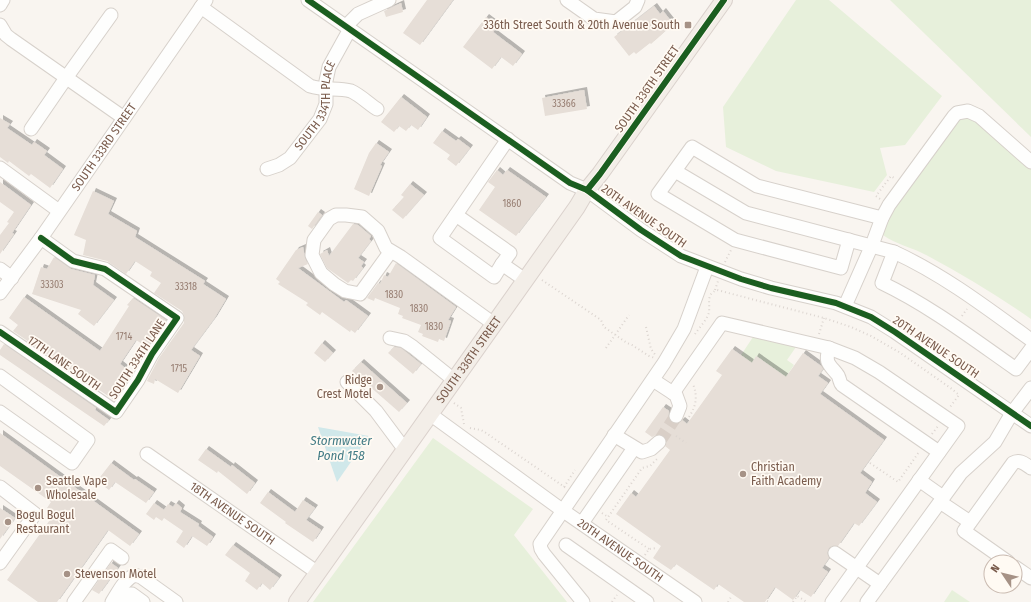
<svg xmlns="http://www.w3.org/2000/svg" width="1031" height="602" font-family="'Fira Sans Condensed',sans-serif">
<defs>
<filter id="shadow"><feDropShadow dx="3" dy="-3" stdDeviation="0" flood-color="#0004"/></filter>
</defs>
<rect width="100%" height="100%" fill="#f9f5f0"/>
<g fill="#e7f0db">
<path d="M796,0H829L942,96L905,145L880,148L887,175L874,192L776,171L726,147L723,107Z"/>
<path d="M890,0H1031V137Z"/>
<path d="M969,114L1031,166V319C998,296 964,275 928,256C914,248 895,244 883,235L890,215L953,123Z"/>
<path d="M753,337L796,347L787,360L794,365L786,377L756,356L752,363L741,355Z"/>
<path d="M433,438L533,509L514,535L567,602H313Z"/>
<path d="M952,590L970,602H944Z"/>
</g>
<path fill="#d0e8ea" d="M318,427L369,436L337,482Z"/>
<g fill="#e6ded7" filter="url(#shadow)">
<path d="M427,0H453L420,45L403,33Z"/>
<path d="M401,3L403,12L386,17L384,11Z"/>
<path d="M654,6L660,14L663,11L671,21L666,24L669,28L651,44L650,43L636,54L634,52L629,56L614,37Z"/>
<path d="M486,17L498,26L493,32L522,54L513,66L501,57L492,69L463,47Z"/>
<path d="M584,90L587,109L545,116L542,98Z"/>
<path d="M401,97L427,117L418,130L411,125L406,131L399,126L394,132L381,122Z"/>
<path d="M0,118L10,124L7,128L32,145L34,142L47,151L44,155L63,169L50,188L31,174L29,176L9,161L8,163L0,157Z"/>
<path d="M442,131L456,141L458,139L470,148L456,166L447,159L450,155L433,143Z"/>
<path d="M376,143L389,152L380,165L382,166L369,196L354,189L369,153Z"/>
<path d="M497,170L503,175L507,170L546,197L516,236L479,210L495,187L488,182Z"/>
<path d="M0,182L31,205L12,233L14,234L0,254V235L9,223L7,222L14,212L0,202Z"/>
<path d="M410,184L424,195L403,219L392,210L404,197L401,195Z"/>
<path d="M93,191L114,201L108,214L137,231L135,237L205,281L203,284L226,299L214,319L191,350L200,356L178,393L155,379L154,384L147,381L159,358L184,323V315L182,311L154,293L161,283L150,276L152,272L135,261L126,274L107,261L83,255L86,240L74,235Z"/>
<path d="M318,212L322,215L312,229L308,226Z"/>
<path d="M353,224L358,225L371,236L369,239L371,241L358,258L364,262L361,266L363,268L353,281L351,280L348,283L327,268L320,254L327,250L329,256Z"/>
<path d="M303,247L305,258L308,264L298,268L344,302L346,300L368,316L355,333L351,330L350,332L322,312L320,315L306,305L308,303L278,284L280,282L276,279L296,250Z"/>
<path d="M54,257L71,269L95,275L93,285L114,300L94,326L78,314L81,310L32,294L41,267L47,269Z"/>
<path d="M396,263L456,307L448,320L451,321L444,341L439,339L438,342L422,336L423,334L418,332L421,325L402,318L403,316L398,314L400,308L375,298L374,301L367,298L378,283L380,284L384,275L388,277Z"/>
<path d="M24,297L100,351L129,306L127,305L133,298L166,320L147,347L136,340L120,364L125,368L119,376L127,382L114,400L13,331L18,325L9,318Z"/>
<path d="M322,343L333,353L325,362L314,353Z"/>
<path d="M4,344L96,408L95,410L109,420L104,426L0,355V350Z"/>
<path d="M394,347L401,348L421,364L413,374L388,353Z"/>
<path d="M732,349L752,363L756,356L786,377L803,353L821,366L823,369L818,376L828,383L820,394L884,440L860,473L872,482L865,493L877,502L859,526L854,523L838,546H832L829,548L827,553L829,558L822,568L828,572L811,597L800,590L793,600L775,587L765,602H744L718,584L714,590L676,564L671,570L653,558L661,546L616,514L631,493L636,497L670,450L665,446L667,441L665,436L658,434L652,437L645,432L663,407L669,411L668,418L673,423L678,424L682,420L687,424L722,375L716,371Z"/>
<path d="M361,362L407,403L399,412L352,371Z"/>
<path d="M0,433L139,534L130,546L108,530L57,602H38L7,580L52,517L49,514L47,508L51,502L0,466Z"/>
<path d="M206,449L231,467L232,465L255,483L247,494L218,471L217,473L198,460Z"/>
<path d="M111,463L134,480L135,479L154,492L146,503L115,482L109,490L97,481Z"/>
<path d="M268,492L295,512L303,500L315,508L306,520L321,530L313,542L285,523L286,522L260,503Z"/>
<path d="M154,503L164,510L168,504L173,507L176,503L182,508L180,512L199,524L198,526L213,537L207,546L192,536L184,548L176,542L183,531L164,518L162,521L156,517L154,520L146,514Z"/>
<path d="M0,508L15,518L0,539Z"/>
<path d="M233,545L279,578L270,590L262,583L257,590L245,581L250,573L225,555Z"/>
<path d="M111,563L118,568L99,594L92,590Z"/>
</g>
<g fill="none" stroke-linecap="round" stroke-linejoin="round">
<path stroke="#d9cfc7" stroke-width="13" stroke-dasharray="13 6" stroke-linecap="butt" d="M659,442L676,416"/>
<g stroke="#d7d1cb" stroke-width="15">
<g id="minor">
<path d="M308,0L570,183L587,190L641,230L681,256L741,279L771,288L836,303L871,317L895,332L1031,426"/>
<path d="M567,0L594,19L616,22L635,7L638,0"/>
<path d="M0,5L3,0"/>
<path d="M201,7L310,86C324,91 338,87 351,91C360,95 369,104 377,109"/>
<path d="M0,25L6,35L11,39L124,118"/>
<path d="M346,26L358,14L389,0"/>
<path d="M31,129L66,78L111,15"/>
<path d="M508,139L440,238L494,277L502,264L525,280"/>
<path d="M0,168L59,211"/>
<path id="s1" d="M267,169L279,165L290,158L320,119L326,104V81L329,67L350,29"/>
<path d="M675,171L746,213L894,252C944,275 987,308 1031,340"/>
<path d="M456,215L510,253L502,264"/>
<path d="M849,240L841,268L735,240L658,194L692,147L757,186L882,218"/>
<path d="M391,251L360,294L345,291L334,284L321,273L312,255L314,240L329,219L336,215H346L362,217L378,231L386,248L401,257L494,324"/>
<path d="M894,252L882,283C930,306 973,339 1016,369L1031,349"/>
<path d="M0,269L12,278"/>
<path id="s2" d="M0,293L41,238L206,0"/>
<path d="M845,306L872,245L882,218L889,205L954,116L957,113L968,111L979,116L1031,162"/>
<path d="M0,332L116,412L138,380L152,354L177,318L105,269L73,261L41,238"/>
<path d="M390,338L404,341L413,347L454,380"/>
<path d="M829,348C825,363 828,363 837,374C840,377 839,382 842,385L939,452"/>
<path d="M0,376L88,440L72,463L0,412"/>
<path d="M653,380L676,395L680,406L676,416"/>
<path d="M347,382L376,411L405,450"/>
<path d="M673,393L722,323L829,348L855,358L879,372L958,426L832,602"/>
<path id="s3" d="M430,414L562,510L695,602"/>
<path d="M614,435L642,452L651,449L659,442"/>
<path id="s4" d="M147,454L318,573"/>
<path d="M919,480L943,497"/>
<path d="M0,487L35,514L0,563"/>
<path d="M940,502L970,522"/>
<path d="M582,523L634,448"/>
<path d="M566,545L647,602"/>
<path d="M835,553L880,584"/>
<path d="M1008,562L964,531L1013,463C1020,459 1025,464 1031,468"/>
<path d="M1015,567L1031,578"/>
<path d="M74,602L111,550L122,558"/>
<path d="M112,602C118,593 124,579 135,575L141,577L176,602"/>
<path d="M124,602L129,594H132L143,602"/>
<path d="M583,602L544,554L541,549L540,544L664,363L684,329L707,267"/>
<path d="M867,602L961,473L995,442L1012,413L1031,388"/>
</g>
</g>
<g stroke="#dad1cc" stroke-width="18">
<g id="major">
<path id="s5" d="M297,602L577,207L587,190L600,174L724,0"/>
</g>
</g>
<g stroke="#dcd5d0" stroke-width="2" stroke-dasharray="1 3" stroke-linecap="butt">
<path d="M880,199L876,196L891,176L894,178"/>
<path d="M725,262L731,250"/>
<path d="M542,280L601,320L604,327L627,343L632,345L649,356L655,358"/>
<path d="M715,290L718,281"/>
<path d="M962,316L967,309"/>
<path d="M646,327L651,349L656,356"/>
<path d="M695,334C699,328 705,322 708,315C712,306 704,295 717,290L824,318L851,327L871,336L899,352L952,389L959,395L950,407"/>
<path d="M819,334L824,318"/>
<path d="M606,348L629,315"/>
<path d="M454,403L461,408L464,424"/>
<path d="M689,417C696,406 698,397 693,384"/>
<path d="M470,428L481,430L486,433L566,488"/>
<path d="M932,434L938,426"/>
<path d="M676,436L686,443"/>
<path d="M870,463L898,482L919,452"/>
<path d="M564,487L575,470"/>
<path d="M602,513L608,517"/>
<path d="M649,549L606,520L642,468L650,466L657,459"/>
<path d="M645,555L649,549L657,548"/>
<path d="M767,601L769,602"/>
<path d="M612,602L617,595"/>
<path d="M728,602L731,597"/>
<path d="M793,602L797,596L807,602"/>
</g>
<use href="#minor" stroke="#fefefd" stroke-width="13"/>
<use href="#major" stroke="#f3eee8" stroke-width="16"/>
<g stroke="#fffaf3" stroke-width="8">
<g id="cycleway">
<path d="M308,0L570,183L587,190L641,230L681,256L741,279L771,288L836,303L871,317L895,332L1031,426"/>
<path d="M587,190L600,174L724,0"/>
<path d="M0,332L116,412L138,380L152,354L177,318L105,269L73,261L41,238"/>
</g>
</g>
<use href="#cycleway" stroke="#1b5e20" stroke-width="6"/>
</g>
<g fill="#a69286" stroke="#fffaf3" stroke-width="1.5">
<rect x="684" y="21" width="8" height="8" rx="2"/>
<circle cx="380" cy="387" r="4"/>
<circle cx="743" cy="474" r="4"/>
<circle cx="38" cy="488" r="4"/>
<circle cx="8" cy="522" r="4"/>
<circle cx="67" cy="574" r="4"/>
</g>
<g text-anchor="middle" stroke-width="3.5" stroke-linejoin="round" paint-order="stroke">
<g font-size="10" fill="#977e72">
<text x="564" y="107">33366</text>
<text x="512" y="207">1860</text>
<text x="52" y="288">33303</text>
<text x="186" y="290">33318</text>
<text x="394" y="298">1830</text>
<text x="419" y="312">1830</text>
<text x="434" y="330">1830</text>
<text x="124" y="340">1714</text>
<text x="179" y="372">1715</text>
</g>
<g font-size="12" fill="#7a5c4d" stroke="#fffaf3" text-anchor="start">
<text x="680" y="29" text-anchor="end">336th Street South &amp; 20th Avenue South</text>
<text x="372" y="384" text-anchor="end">Ridge<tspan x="372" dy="14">Crest Motel</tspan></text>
<text x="751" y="471">Christian<tspan x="751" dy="14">Faith Academy</tspan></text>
<text x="46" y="485">Seattle Vape<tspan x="46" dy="14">Wholesale</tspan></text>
<text x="16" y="519">Bogul Bogul<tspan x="16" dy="14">Restaurant</tspan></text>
<text x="75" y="578">Stevenson Motel</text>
</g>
<g font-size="12" fill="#7a5c4d" stroke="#fffaf3">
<text transform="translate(647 89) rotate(-55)" y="4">SOUTH 336TH STREET</text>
<text dy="4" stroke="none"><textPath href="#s1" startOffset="86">SOUTH 334TH PLACE</textPath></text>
<text dy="4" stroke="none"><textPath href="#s2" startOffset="179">SOUTH 333RD STREET</textPath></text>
<text transform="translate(644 216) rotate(35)" y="4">20TH AVENUE SOUTH</text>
<text transform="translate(936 347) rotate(34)" y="4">20TH AVENUE SOUTH</text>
<text transform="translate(137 359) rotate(-57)" y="4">SOUTH 334TH LANE</text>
<text dy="4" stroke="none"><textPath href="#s5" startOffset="297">SOUTH 336TH STREET</textPath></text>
<text transform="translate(64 363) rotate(35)" y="4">17TH LANE SOUTH</text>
<text dy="4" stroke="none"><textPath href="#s4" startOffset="104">18TH AVENUE SOUTH</textPath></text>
<text dy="4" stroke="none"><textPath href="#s3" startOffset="234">20TH AVENUE SOUTH</textPath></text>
</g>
<g font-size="13" font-style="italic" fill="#437c86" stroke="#fffaf3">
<text x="341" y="445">Stormwater<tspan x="341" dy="15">Pond 158</tspan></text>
</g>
</g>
<g transform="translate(1003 574) rotate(305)"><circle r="19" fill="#fffaf3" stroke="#cabbb1"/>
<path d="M0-3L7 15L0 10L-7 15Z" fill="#a69286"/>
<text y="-6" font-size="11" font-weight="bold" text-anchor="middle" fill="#7a5c4d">N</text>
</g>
</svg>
